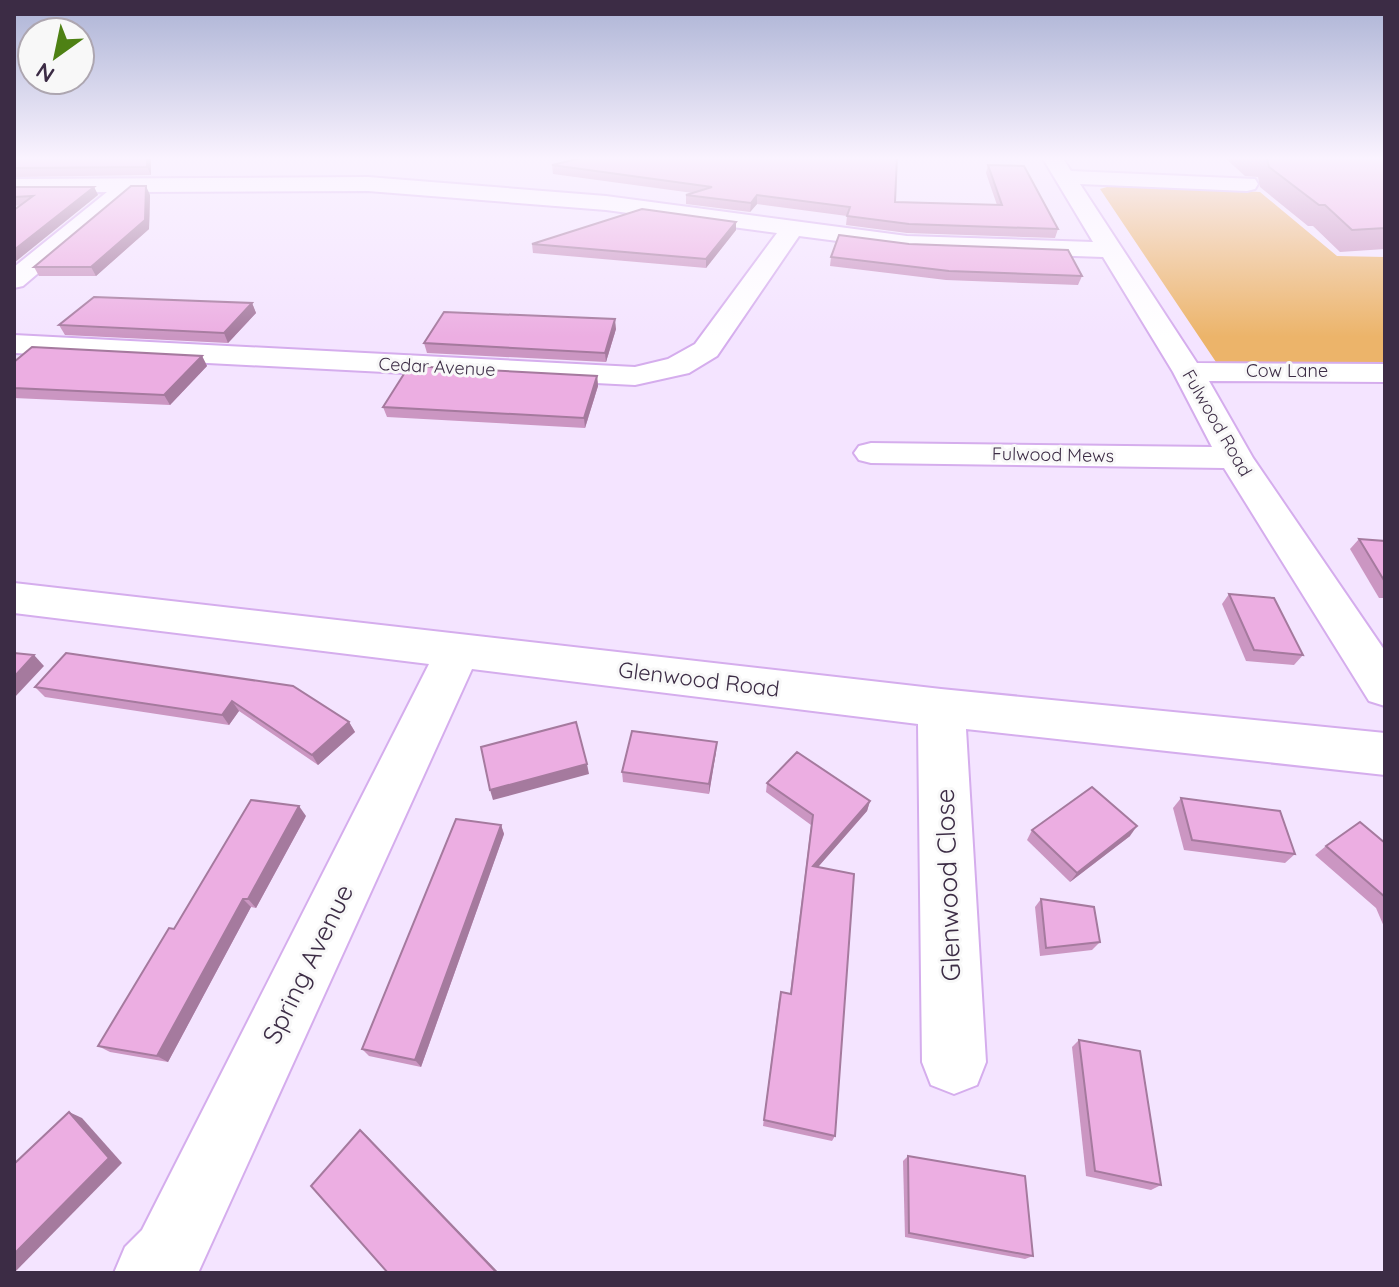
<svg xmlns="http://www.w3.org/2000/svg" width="1399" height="1287" font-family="Quicksand,sans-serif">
<rect width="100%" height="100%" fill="#f4e4ff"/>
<path fill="#ecb46a" d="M1114,185L1260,192L1337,256L1385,257V366L1218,365L1100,189Z"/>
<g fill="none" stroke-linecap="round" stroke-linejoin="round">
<g stroke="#d5aded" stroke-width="4">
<g id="minor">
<path d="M1042,157H1062L1071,171L1255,179L1258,184L1255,189L1247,191L1080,184L1197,363L1385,364V382L1209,381L1253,458L1385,651V706L1369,701L1224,468L871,463L859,460L854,453L859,446L871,443L1212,447L1173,372L1103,257L907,250L799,236L717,356L689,373L635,385L14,353V335L635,367L668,359L695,344L777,233L606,210L368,191L134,192L23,286L14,288V267L107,192L14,193V179L368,177L606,196L907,236L1093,242Z"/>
<path d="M14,583L941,689L1385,733V775L966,729L986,1062L977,1085L954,1094L931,1085L922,1062L918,724L472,669L198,1273H114L125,1247L142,1230L429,664L14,613Z"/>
</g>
</g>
<use href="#minor" fill="#fff" fill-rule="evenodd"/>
</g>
<g fill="#cb96c2">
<path d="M14,157L151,160V175L14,177Z"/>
<path d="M1224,157H1385V249L1340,252L1313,226H1308L1260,187L1258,177L1245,176Z"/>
<path d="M552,165L895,202L997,205L986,173L988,165L1058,229L1055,238L907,233L846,225L847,216L757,204L750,212L686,204V195L693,193L553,174Z"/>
<path d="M14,187H94L98,195L14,206Z"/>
<path d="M150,195L149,229L96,276H39L34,267Z"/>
<path d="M736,222V230L706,268L533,253L532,244Z"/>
<path d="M831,257L1082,276L1078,285L946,280L830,266Z"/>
<path d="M252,303L256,313L228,343L65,335L59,325Z"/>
<path d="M616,329L606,362L427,353L424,343Z"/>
<path d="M202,356L207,366L170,405L14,398V362Z"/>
<path d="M597,376L598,386L585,428L387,417L383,407Z"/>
<path d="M1359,539L1385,541V598H1379L1350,549Z"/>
<path d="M1229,594L1303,655L1294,665L1246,661L1222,604Z"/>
<path d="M66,653L349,722L355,732L318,765L239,711L229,725L45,697L35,687Z"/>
<path d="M716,752L709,794L623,782L622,772Z"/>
<path d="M767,783L870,801L867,811L818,867L835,1136L832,1141L763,1126L779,1000L790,994L811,825L766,792Z"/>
<path d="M1181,798L1295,854L1285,863L1184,850L1173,808Z"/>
<path d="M306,816L256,908L251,907L168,1062L110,1052L98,1046L174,929Z"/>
<path d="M501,825L504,834L421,1067L369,1056L362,1049Z"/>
<path d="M1032,830L1130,836L1070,882L1027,840Z"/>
<path d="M1385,843V929L1376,908L1315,855L1326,846Z"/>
<path d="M1041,899L1100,942L1092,950L1040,956L1035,907Z"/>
<path d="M1079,1040L1161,1185L1151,1190L1086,1176L1072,1047Z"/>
<path d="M908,1156L1033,1256L1025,1259L905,1237L903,1161Z"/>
</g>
<g fill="#a57a9e">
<path d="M147,157H150L151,160V175L147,167Z"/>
<path d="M146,186L150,195L149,229L96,276L91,267Z"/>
<path d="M94,187L98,195L14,263V250Z"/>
<path d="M757,195V204L750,212L751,203Z"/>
<path d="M736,222V230L706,268V259Z"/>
<path d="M252,303L256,313L228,343L224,333Z"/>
<path d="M615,319L616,329L606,362L605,353Z"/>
<path d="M202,356L207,366L170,405L164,395Z"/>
<path d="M597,376L598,386L585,428L584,418Z"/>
<path d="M34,655L44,666L14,698V677Z"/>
<path d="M232,701L239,711L229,725L222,715Z"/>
<path d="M349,722L355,732L318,765L312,755Z"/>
<path d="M717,742L716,752L709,794V784Z"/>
<path d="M587,764L589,774L493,800L490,790Z"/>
<path d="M870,801L867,811L811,875L813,866Z"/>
<path d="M299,806L306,816L256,908L248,899Z"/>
<path d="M501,825L504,834L421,1067L415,1060Z"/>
<path d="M1137,826L1130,836L1070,882L1077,873Z"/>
<path d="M243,899L251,907L168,1062L157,1056Z"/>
<path d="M69,1112L82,1118L122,1163L14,1273V1254Z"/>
<path d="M360,1130L367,1136L499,1273H497Z"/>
</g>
<g fill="#ecaee2" stroke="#a57a9e" stroke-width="2">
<path d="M14,157H147V167L14,168Z"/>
<path d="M585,157H897L895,202L1002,205L988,165L1024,166L1058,229L909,224L847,216L850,207L757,195L751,203L686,195L712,187L552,165Z"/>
<path d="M1263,157H1385V228L1352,230L1325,205H1319L1269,167L1267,158Z"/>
<path d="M131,186H146L145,220L91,267H34Z"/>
<path d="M14,187H94L14,250V210L33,196L14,197Z"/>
<path d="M642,209L736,222L706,259L532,244Z"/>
<path d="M839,235L909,244L1068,250L1082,276L949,271L831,257Z"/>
<path d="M94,297L252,303L224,333L59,325Z"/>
<path d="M444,312L615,319L605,353L424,343Z"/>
<path d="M32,347L202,356L164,395L14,388V362Z"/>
<path d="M409,366L597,376L584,418L383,407Z"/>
<path d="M1359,539L1385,541V582Z"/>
<path d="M1229,594L1274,598L1303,655L1254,650Z"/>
<path d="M14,653L34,655L14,677Z"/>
<path d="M66,653L293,686L349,722L312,755L232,701L222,715L35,687Z"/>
<path d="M576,722L587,764L490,790L481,747Z"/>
<path d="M632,731L717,742L709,784L622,772Z"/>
<path d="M797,752L870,801L813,866L854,874L835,1136L764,1120L781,992L791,994L813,815L767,783Z"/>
<path d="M1092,787L1137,826L1077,873L1032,830Z"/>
<path d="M1181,798L1280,811L1295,854L1192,840Z"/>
<path d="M251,800L299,806L248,899H243L157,1056L98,1046L169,928L174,929Z"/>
<path d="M456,819L501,825L415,1060L362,1049Z"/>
<path d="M1360,822L1385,843V897L1326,846Z"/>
<path d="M1041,899L1094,907L1100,942L1046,948Z"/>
<path d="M1079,1040L1140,1051L1161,1185L1095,1171Z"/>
<path d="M69,1112L109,1158L14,1254V1164Z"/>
<path d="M360,1130L497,1273H388L311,1186Z"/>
<path d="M908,1156L1025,1176L1033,1256L909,1233Z"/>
</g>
<linearGradient id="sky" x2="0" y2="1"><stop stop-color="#acb3d5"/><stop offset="0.47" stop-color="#faf3ff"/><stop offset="1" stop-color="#faf3ff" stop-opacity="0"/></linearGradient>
<rect width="1399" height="337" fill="url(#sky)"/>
<g text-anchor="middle" stroke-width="6" stroke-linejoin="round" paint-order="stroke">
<g font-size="18" fill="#3c2c45" stroke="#f8f8f8">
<text transform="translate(437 367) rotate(3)" y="6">Cedar Avenue</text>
<text x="1287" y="377">Cow Lane</text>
<text transform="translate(1217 423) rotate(60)" y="6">Fulwood Road</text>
<text transform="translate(1053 455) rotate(1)" y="6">Fulwood Mews</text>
</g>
<g font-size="22" fill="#3c2c45" stroke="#f8f8f8">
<text transform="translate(699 679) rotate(7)" y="8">Glenwood Road</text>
</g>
<g font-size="26" fill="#3c2c45" stroke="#f8f8f8">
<text transform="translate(948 885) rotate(-92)" y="9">Glenwood Close</text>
<text transform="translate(308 964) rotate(-64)" y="9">Spring Avenue</text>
</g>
</g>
<rect width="1399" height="1287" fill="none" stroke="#3c2c45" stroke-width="32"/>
<g transform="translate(56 56) rotate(213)"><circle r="38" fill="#f8f8f8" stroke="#ada6b0" stroke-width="2"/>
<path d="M0-6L14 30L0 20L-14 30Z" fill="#4e8114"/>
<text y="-12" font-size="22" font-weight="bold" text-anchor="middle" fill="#3c2c45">N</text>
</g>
</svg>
